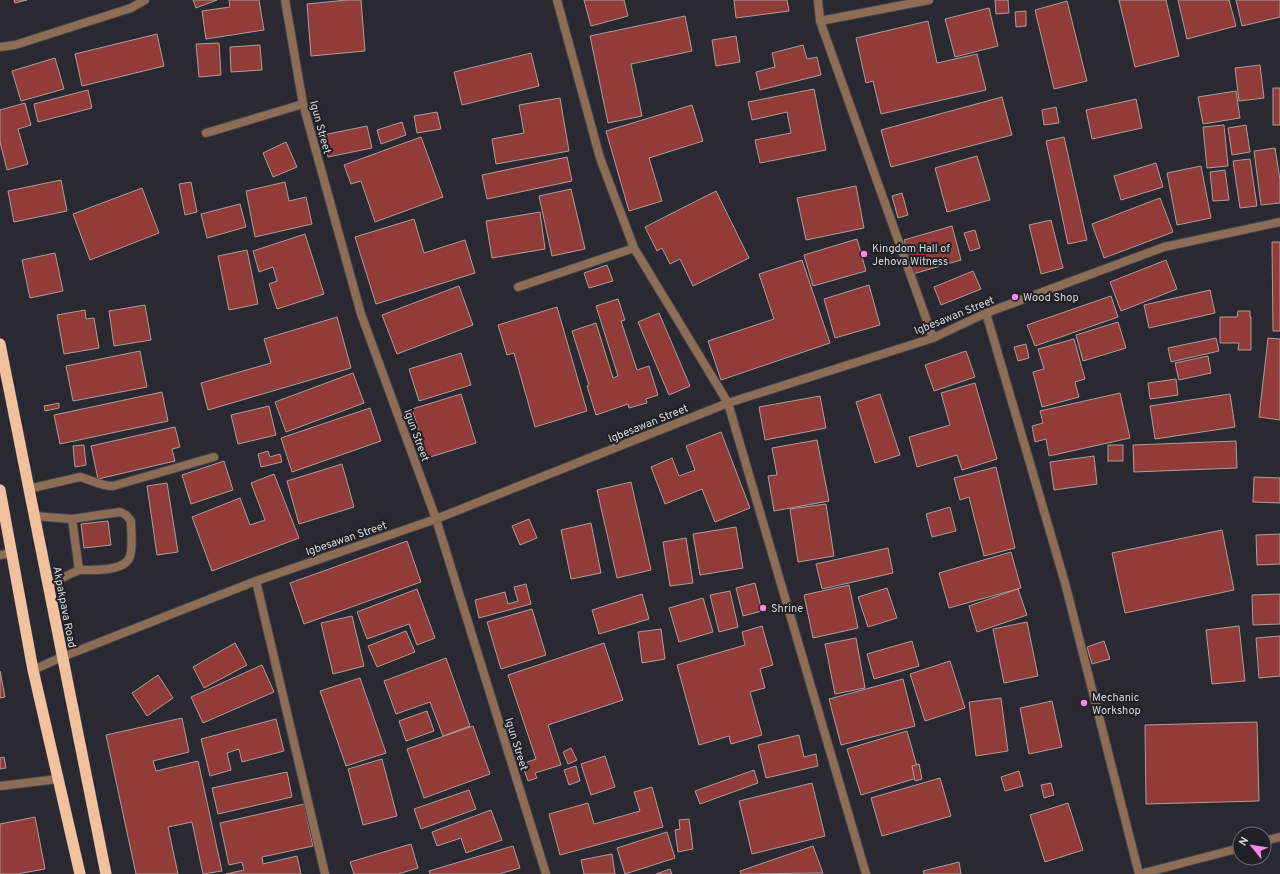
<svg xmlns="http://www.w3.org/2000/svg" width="1280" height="874" font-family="Overpass,sans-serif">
<rect width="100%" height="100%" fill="#2a2931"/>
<g fill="#923c3a" stroke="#ab9e9d">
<path d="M14,0H27L15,3Z"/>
<path d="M193,0H217L196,8Z"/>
<path d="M229,0H259L264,30L206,39L202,11L230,7Z"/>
<path d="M347,0H361L365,51L311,56L307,4Z"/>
<path d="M584,0H624L628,16L591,26Z"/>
<path d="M734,0H787L789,11L736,18Z"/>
<path d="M995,0H1008L1009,13L996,14Z"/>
<path d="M1119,0H1166L1179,56L1135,67Z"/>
<path d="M1178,0H1229L1236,26L1187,39Z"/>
<path d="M1236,0H1280V17L1242,26Z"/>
<path d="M1067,1L1087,81L1054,89L1035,10Z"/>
<path d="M989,8L998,46L955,57L945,19Z"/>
<path d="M1026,11V26L1016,27L1015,12Z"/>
<path d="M685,16L692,51L631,64L642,116L608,123L590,36Z"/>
<path d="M928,21L937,63L977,54L986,90L881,114L873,81L866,83L856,38Z"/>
<path d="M157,34L164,66L82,86L75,54Z"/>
<path d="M736,36L740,62L716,66L712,40Z"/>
<path d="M219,43L221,75L199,77L196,44Z"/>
<path d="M260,45L262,70L231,72L230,47Z"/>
<path d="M803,45L807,59L817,57L821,75L760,90L756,72L775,67L772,53Z"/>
<path d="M531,53L539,86L462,105L454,72Z"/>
<path d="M55,58L64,89L21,101L12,71Z"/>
<path d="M1260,65L1264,98L1239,101L1235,68Z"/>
<rect x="1273" y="88" width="7" height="37"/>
<path d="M814,89L826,150L760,163L755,140L791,133L787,112L752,120L748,102Z"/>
<path d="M88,90L92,108L38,122L34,104Z"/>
<path d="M1236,91L1240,118L1203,124L1198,97Z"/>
<path d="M1002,97L1012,135L891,167L881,130Z"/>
<path d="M560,98L569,151L496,164L492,139L524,133L519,105Z"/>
<path d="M1136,99L1142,128L1092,139L1086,110Z"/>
<path d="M25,103L31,125L18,129L28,164L7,170L0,142V110Z"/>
<path d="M692,105L703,141L649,158L662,201L629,211L606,131Z"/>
<path d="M1056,107L1059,123L1044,125L1042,110Z"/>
<path d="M437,112L441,129L417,133L414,116Z"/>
<path d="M402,122L406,135L381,144L377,130Z"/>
<path d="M1224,125L1228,166L1207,168L1203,127Z"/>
<path d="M1246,125L1250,152L1232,155L1228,128Z"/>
<path d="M367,126L372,148L328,157L323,135Z"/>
<path d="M421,137L443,197L375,222L361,181L351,184L344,165Z"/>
<path d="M1064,137L1087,240L1068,244L1046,141Z"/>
<path d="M286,142L297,167L273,177L263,153Z"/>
<path d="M1275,148L1280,180V203L1261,205L1254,151Z"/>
<path d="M977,156L990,200L947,212L935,168Z"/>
<path d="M567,157L572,181L487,199L482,175Z"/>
<path d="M1250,159L1257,206L1240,208L1233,161Z"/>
<path d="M1156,163L1163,187L1121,200L1114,176Z"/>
<path d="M1201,166L1211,218L1177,225L1167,173Z"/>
<path d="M1225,170L1229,200L1213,201L1210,172Z"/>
<path d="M61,180L67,211L14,222L8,191Z"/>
<path d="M191,182L197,212L185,215L179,184Z"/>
<path d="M285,182L289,201L306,197L312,224L255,237L246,191Z"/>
<path d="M856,186L864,228L806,240L797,198Z"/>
<path d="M142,188L159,233L90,260L73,214Z"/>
<path d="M571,189L585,249L552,256L539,196Z"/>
<path d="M716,191L749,258L693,286L680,259L670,264L662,248L657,251L645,227Z"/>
<path d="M902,193L908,215L898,218L892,196Z"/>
<path d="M1160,198L1173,232L1104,258L1092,224Z"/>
<path d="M240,204L246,227L207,238L201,214Z"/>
<path d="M540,212L545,249L492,258L486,221Z"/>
<path d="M414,219L424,253L465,240L475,273L376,304L355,237Z"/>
<path d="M1051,220L1063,268L1041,274L1029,225Z"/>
<path d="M952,226L961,260L913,274L904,240Z"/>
<path d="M975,230L980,248L970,251L964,233Z"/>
<path d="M305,234L324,294L277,309L269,284L277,281L273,267L259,272L253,251Z"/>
<path d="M857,239L866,271L813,286L804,255Z"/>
<path d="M1272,242H1280V331H1273Z"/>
<path d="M247,250L258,304L229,310L218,256Z"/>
<path d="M55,253L63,291L30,298L22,260Z"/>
<path d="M802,260L830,343L721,380L708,341L774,319L759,274Z"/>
<path d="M1166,260L1177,289L1121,311L1110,282Z"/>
<path d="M607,265L613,281L589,288L584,273Z"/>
<path d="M973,271L981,289L941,305L934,287Z"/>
<path d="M869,285L880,325L835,338L824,299Z"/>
<path d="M459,286L473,325L397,354L382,315Z"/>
<path d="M1210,290L1215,313L1149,328L1144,305Z"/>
<path d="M1111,296L1118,317L1035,346L1027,325Z"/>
<path d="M618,299L625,320L621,321L637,370L649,366L658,395L646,399L647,403L629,408L628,404L596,415L587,386L589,385L572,331L596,323L613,378L618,376L596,306Z"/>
<path d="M145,305L151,340L114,346L109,311Z"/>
<path d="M557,307L587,411L535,427L514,353L507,355L498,325Z"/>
<path d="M85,310L86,319L94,318L99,348L64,354L57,315Z"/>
<path d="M1238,311H1250V317H1251V350H1238L1239,343H1220V317H1237Z"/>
<path d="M659,313L690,386L669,395L638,322Z"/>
<path d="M337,317L351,368L208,410L201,383L271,363L264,339Z"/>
<path d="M1118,322L1126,348L1083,361L1076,335Z"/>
<path d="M1216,338L1219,351L1171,362L1168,348Z"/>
<path d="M1268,338L1280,339V420L1259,417Z"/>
<path d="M1074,339L1085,379L1075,382L1079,397L1042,407L1033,372L1044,369L1038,349Z"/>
<path d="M1026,344L1029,358L1018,361L1014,347Z"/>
<path d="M140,351L147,387L73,401L66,366Z"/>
<path d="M966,351L975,377L934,391L925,365Z"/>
<path d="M461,353L471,385L419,401L409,369Z"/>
<path d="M1208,356L1211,373L1179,380L1175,363Z"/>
<path d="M353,373L364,403L286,432L275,402Z"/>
<path d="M1176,379L1178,395L1150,399L1148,383Z"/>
<path d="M975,383L997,459L962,470L957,455L917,467L909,437L950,425L941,393Z"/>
<path d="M162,392L168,421L60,444L54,415Z"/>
<path d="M1120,393L1130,438L1049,456L1046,439L1035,442L1032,426L1043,423L1040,411Z"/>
<path d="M461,394L476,443L427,458L412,409Z"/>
<path d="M880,394L900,455L875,463L856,402Z"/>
<path d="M1230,394L1235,427L1155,439L1150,406Z"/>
<path d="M820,396L826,428L765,440L759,407Z"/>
<path d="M59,403V408L45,411L44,406Z"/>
<path d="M269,406L276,435L238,444L231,415Z"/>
<path d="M370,408L381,441L292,472L281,438Z"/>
<path d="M175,427L180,447L172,449L175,461L98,479L91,446Z"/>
<path d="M721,432L750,508L715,522L702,489L665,504L651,467L672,458L679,476L695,470L686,446Z"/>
<path d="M817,440L829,501L774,511L768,476L777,475L772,448Z"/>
<path d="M1236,441L1237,468L1134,472L1133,445Z"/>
<path d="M84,445L86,465L75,467L73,446Z"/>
<rect x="1108" y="445" width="15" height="16"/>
<path d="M268,451L270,457L280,454L282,462L261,467L258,454Z"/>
<path d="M1094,456L1097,484L1054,490L1050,462Z"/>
<path d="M224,461L233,490L191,504L182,475Z"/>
<path d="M342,464L354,507L299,524L287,481Z"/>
<path d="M996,467L1015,548L984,556L969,497L960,500L954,478Z"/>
<path d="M274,474L299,538L212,571L192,517L240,498L250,525L265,520L251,483Z"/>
<path d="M1254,477L1280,478V503L1253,502Z"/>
<path d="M631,482L651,570L617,578L597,490Z"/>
<path d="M167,483L178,552L157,555L147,486Z"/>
<path d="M826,504L834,556L798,562L790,509Z"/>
<path d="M950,507L956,531L932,537L926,514Z"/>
<path d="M529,519L537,538L520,545L512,526Z"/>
<path d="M108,521L111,545L84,548L81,524Z"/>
<path d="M591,523L601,573L571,579L561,530Z"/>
<path d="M736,527L743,568L700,575L693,534Z"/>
<path d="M1222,530L1234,590L1125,613L1112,553Z"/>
<path d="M1280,534V564L1257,565L1256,535Z"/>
<path d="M686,538L693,583L670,586L663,542Z"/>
<path d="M407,541L421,582L304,624L290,583Z"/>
<path d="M888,548L893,573L822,589L816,564Z"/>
<path d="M1011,552L1021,588L949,608L939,573Z"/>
<path d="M755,583L762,611L743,616L736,588Z"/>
<path d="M526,584L531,604L479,618L475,600L505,592L508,604L518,601L514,587Z"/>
<path d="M849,585L858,628L813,638L804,595Z"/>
<path d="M887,588L897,618L868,627L858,597Z"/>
<path d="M417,589L435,638L417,645L409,624L367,639L357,612Z"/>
<path d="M1018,589L1027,615L977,632L969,606Z"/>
<path d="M730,591L738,627L719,632L710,595Z"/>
<path d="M642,594L649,619L599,634L592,610Z"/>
<path d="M1280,594V624L1253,625L1252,595Z"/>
<path d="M703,598L713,632L679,642L669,608Z"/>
<path d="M532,609L546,655L501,669L487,622Z"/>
<path d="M352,616L364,666L333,674L321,623Z"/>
<path d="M1027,622L1038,676L1004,683L993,629Z"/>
<path d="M762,626L773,665L760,669L765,688L750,692L762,735L731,744L729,736L699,745L677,665L745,645L742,632Z"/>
<path d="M1239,626L1245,681L1212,684L1206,630Z"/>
<path d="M661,629L665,659L642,663L638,632Z"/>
<path d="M406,631L415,652L377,667L368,646Z"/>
<path d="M1280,636V676L1259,678L1256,638Z"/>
<path d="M856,638L865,688L835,694L825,644Z"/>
<path d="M912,641L919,666L874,679L867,654Z"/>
<path d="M1104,641L1110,659L1092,664L1087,647Z"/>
<path d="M235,643L247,665L204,688L193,667Z"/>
<path d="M604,643L623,700L548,725L561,765L535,773L537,778L528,781L522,764L536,759L508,675Z"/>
<path d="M446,658L470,726L443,736L430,702L396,714L384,681Z"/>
<path d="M950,661L965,708L925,721L910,674Z"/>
<path d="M262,665L274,692L203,723L191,697Z"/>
<path d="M0,671L5,697L0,698Z"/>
<path d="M158,675L173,698L147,716L132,693Z"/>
<path d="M360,678L386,753L346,766L320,691Z"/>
<path d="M903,679L915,726L841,745L829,699Z"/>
<path d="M1001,698L1008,751L976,756L969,702Z"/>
<path d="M1052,701L1062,747L1029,754L1020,708Z"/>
<path d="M427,711L434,731L406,741L399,721Z"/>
<path d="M182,718L189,752L153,761L156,771L198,761L222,871L203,874L192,822L168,827L178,874H136L106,735Z"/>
<path d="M276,719L284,751L242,762L239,749L227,753L231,770L210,776L201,739Z"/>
<path d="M1257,722L1259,801L1146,804L1145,725Z"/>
<path d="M473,726L490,774L424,798L407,749Z"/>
<path d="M907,731L920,777L861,795L847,749Z"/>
<path d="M799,735L804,757L816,754L818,766L766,778L758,745Z"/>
<path d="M571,748L577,760L568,764L563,752Z"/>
<path d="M605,756L615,787L591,795L581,764Z"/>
<path d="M4,757L6,768L0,769V758Z"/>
<path d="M382,759L397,816L363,825L348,769Z"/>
<path d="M919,764L922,779L915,781L912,766Z"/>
<path d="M576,766L580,781L569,785L564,770Z"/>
<path d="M754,770L758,783L700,804L695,791Z"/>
<path d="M1019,771L1023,786L1005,791L1001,777Z"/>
<path d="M287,772L292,797L218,814L212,788Z"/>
<path d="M940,778L951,816L882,836L871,798Z"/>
<path d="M812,783L825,836L752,854L739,801Z"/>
<path d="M1051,783L1054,795L1044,798L1041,785Z"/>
<path d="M652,787L663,827L560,855L549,814L588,803L594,824L640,811L634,792Z"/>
<path d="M469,790L476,809L421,829L414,809Z"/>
<path d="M1068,803L1083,850L1045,862L1030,815Z"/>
<path d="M304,804L313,846L262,857L263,864L297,856L301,874H226L244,870L242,862L229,865L220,823Z"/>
<path d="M491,810L502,840L466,853L461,838L437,846L432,832Z"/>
<path d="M35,817L45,869L17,874H0V824Z"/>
<path d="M689,819L693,849L678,852L675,830L680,829L679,820Z"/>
<path d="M667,832L675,858L625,874L617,848Z"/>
<path d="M411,844L418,868L398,874H354L350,862Z"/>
<path d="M513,846L520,868L499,874H430L429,871Z"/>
<path d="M813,846L823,873L741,874L740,871Z"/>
<path d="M612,854L615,874H584L581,860Z"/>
<path d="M959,862L961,874H924L923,871Z"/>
<path d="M670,869L672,874H656Z"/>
</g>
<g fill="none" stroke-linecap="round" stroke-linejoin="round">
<g stroke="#46454c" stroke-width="10">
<g id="service">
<path d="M206,133L303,104"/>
<path d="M518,287L634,248"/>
<path d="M28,489L80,477C92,480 100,486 113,486L214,457"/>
<path d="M34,516L72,519L79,570L47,585"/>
<path d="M72,519L120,512L126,515L131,521C131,531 133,547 130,556C126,572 92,570 79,570"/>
<path d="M0,555L12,553"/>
<path d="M0,786L58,779"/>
</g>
</g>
<g stroke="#46454c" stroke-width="10">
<g id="minor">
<path d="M285,0L303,104L361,314L436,519L546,874"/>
<path d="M557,0L600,158L634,248L728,403L866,874"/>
<path d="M818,0L820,21L933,338"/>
<path d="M820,21L929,0"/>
<path d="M0,47L15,45L131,8L145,0"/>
<path d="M986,313L1065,583L1139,874"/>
<path d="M256,581L325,874"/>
<path d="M33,670L62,657L256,581L436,519L728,403L933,338L986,313L1164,247L1280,222"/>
<path d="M1264,841L1280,837"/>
<path d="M1140,874L1240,848"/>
</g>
</g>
<g stroke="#46454c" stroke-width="12">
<g id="trunk">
<path d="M0,344L106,874"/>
<path d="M0,490L33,670L80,874"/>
</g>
</g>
<use href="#service" stroke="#8d6d56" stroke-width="8"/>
<use href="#minor" stroke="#8d6d56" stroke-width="8"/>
<use href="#trunk" stroke="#f2c29f" stroke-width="11"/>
</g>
<g fill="#f987e9" stroke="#202027" stroke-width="1.5">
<circle cx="864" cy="254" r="4"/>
<circle cx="1015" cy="297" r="4"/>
<circle cx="763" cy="608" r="4"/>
<circle cx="1084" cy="703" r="4"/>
</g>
<g text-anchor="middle" stroke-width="4" stroke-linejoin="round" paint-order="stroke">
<g font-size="11" fill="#d6d6dc" stroke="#202027">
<text transform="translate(321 127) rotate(75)" y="4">Igun Street</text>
<text transform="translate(954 315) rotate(-22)" y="4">Igbesawan Street</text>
<text transform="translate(648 423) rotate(-22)" y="4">Igbesawan Street</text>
<text transform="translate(417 435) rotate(70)" y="4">Igun Street</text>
<text transform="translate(346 538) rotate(-19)" y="4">Igbesawan Street</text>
<text transform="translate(65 607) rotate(79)" y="4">Akpakpava Road</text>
<text transform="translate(517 744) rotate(73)" y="4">Igun Street</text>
</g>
<g font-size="11" fill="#d6d6dc" stroke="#202027" text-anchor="start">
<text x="872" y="252">Kingdom Hall of<tspan x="872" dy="13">Jehova Witness</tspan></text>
<text x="1023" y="301">Wood Shop</text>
<text x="771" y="612">Shrine</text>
<text x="1092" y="701">Mechanic<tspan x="1092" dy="13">Workshop</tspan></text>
</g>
</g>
<g transform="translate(1252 846) rotate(300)"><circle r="19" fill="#202027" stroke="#69696f"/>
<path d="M0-3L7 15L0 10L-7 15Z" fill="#f987e9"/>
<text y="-6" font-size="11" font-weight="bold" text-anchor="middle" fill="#d6d6dc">N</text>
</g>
</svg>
